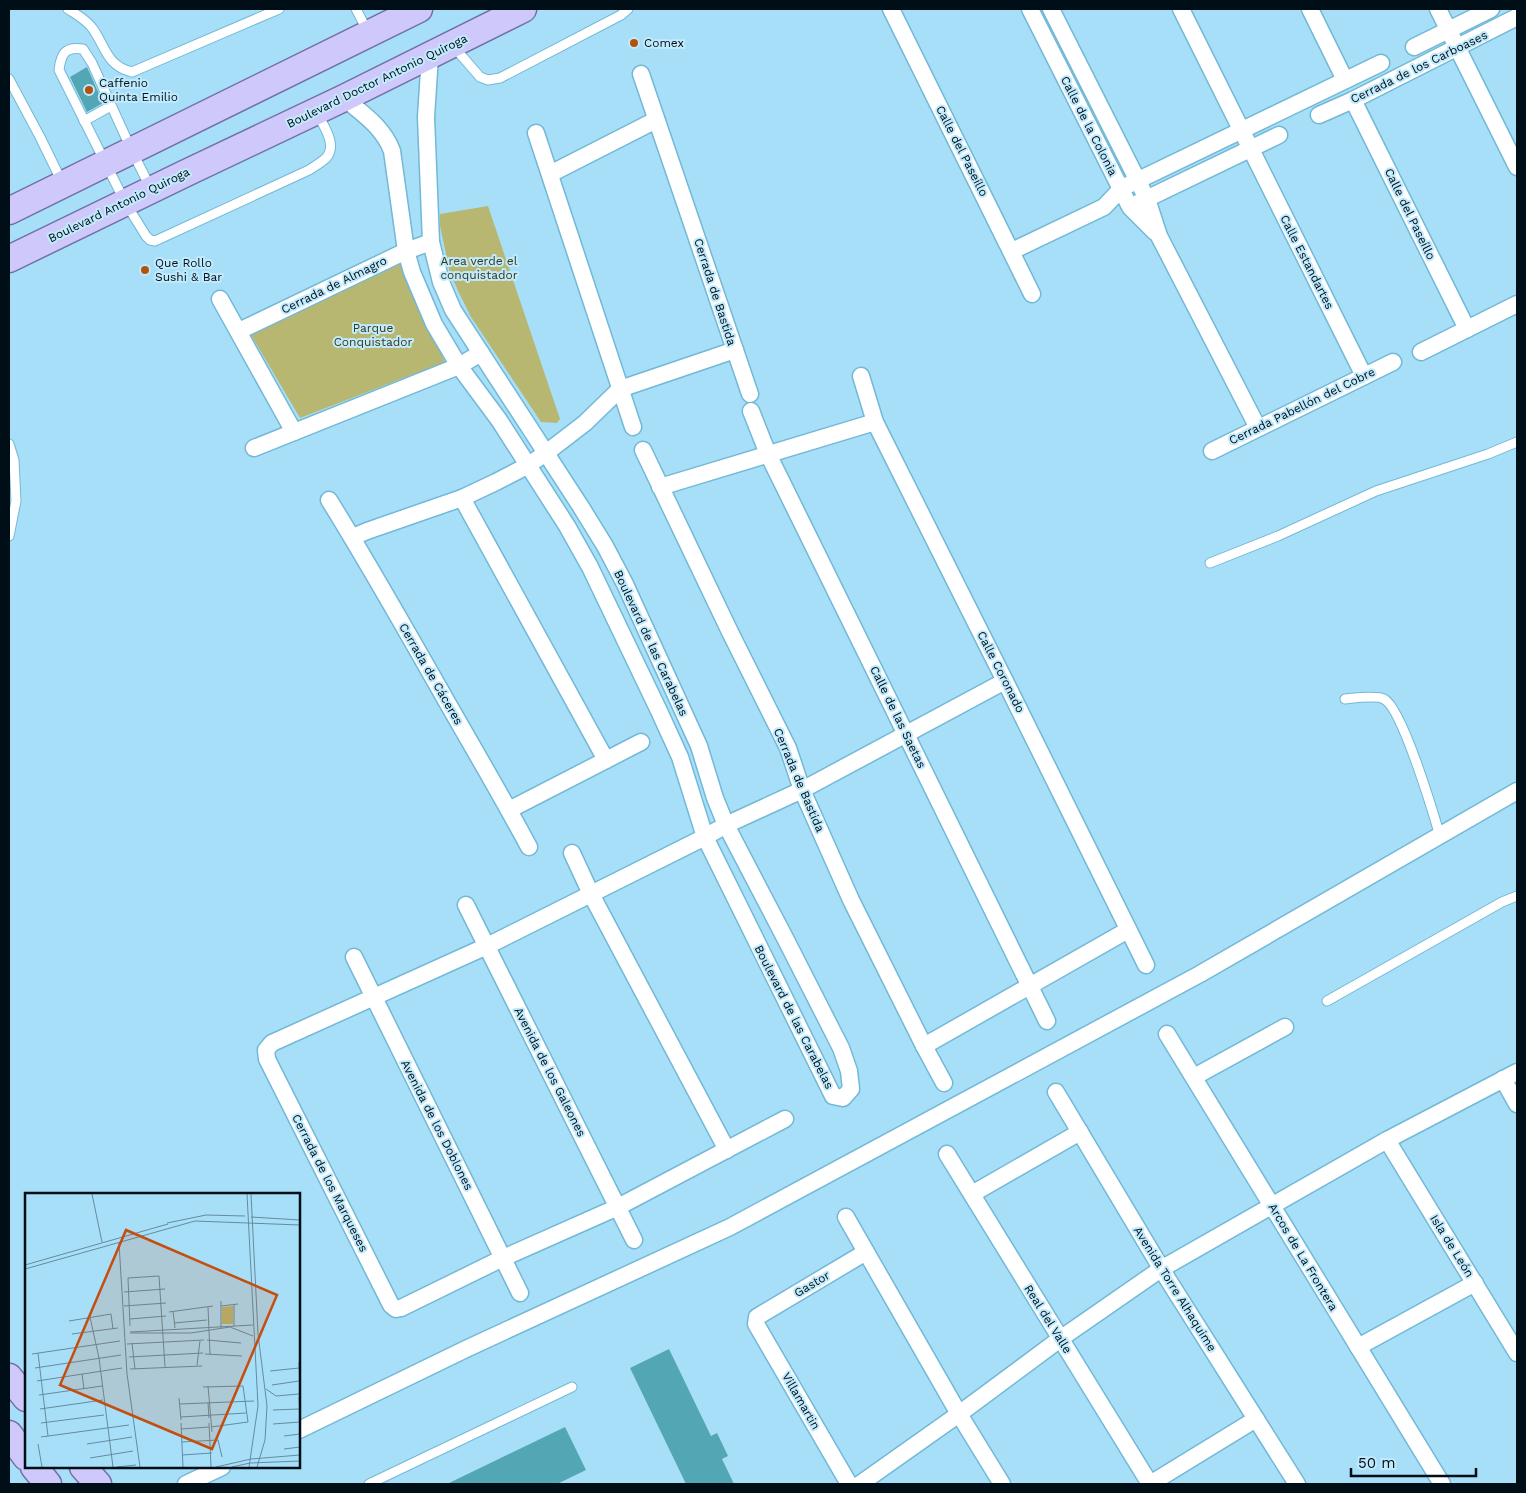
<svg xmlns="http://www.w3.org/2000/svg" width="1526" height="1493" font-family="'Work Sans',sans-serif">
<rect width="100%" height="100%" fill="#a8dff8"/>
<g fill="#b7b772">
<path d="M488,206L560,419L557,423L541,422L471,317L460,295L450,273L440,226V214Z"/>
<path d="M400,264L445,362L300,418L251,335Z"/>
</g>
<g fill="#53a7b4">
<path d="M87,67L103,103L87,112L70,77Z"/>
<path d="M669,1349L711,1436L717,1433L728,1456L722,1459L734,1484H686L630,1368Z"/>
<path d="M565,1427L586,1470L557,1484H447Z"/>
</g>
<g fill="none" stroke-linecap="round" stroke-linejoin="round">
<g stroke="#72b8d7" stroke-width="11">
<g id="service">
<path d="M68,9C77,15 87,20 93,29C106,48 107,66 132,72L279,9"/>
<path d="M356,9L368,32"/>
<path d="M454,47L480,77L488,80L500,78L621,15L628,9"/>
<path d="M9,79L40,137L62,182"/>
<path d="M84,121L111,106"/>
<path d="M151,189L132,151L92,63L83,49C65,46 61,54 59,70L125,202L146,236L150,240L155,241L309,170C315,166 322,162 326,158C338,145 323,125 317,113"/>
<path d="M9,444L14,460L16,501L9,536"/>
<path d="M1210,563L1278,536L1376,491L1488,454L1517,442"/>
<path d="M1345,699C1355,698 1376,695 1384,699C1402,708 1433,812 1440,836"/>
<path d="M1327,1001L1502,902L1517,896"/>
<path d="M369,1484L572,1387"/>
</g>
</g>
<g stroke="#72b8d7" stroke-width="19">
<g id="minor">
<path d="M891,9L1032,294"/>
<path d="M1030,9L1130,207L1155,232"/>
<path d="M1051,9L1147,199L1159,236L1258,428"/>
<path d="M1181,9L1364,376"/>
<path d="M1310,9L1345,80"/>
<path d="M1438,9L1517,167"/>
<path d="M1414,47L1491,9"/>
<path d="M641,74L750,394"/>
<path d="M344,98C363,114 383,127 392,151L406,251L412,272L434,324L459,366L499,420L567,526L590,567L659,711L680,757L705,837L833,1096L843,1098L851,1089L849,1071L841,1048L785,938L726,825L715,798L699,746L625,584L605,546L581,507L453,310L441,282L431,242L426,117L430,56"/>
<path d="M1353,100L1467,329"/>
<path d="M1319,115L1353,100L1517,17"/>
<path d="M536,133L633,427"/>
<path d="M550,174L656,120"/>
<path d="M1138,203L1279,135"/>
<path d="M1012,251L1104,207L1122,188L1381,63"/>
<path d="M220,299L294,432"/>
<path d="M239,331L406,251L431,242"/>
<path d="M1421,352L1517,304"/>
<path d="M861,376L875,422L1005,681L1146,965"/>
<path d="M751,411L768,454L1047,1021"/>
<path d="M254,448L459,366L481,353"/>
<path d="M643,450L730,632L788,748L802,790L851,900L924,1046L944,1083"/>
<path d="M1212,451L1393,362"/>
<path d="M660,487L875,422"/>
<path d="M462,498L606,760"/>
<path d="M329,500C367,561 403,625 439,688C469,741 500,793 529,847"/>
<path d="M353,537L367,531L462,498L496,482L527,466L546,453L585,423L620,389L735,350"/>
<path d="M509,810L641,742"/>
<path d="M572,853L591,894L727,1150"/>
<path d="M466,905L634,1240"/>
<path d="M354,957L520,1293"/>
<path d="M1167,1034L1442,1484"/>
<path d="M924,1046L1128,930"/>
<path d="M1194,1077L1285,1027"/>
<path d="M1503,1079L1517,1104"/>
<path d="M1056,1092L1167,1278L1297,1484"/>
<path d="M785,1119L618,1207L503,1258L401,1308L396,1309L391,1305L267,1059L266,1050L272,1043L487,946L705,837L726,825L802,790L1005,681"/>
<path d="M1387,1140L1517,1353"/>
<path d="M947,1154L1150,1484"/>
<path d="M972,1194L1080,1132"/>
<path d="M846,1217L959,1414L1002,1484"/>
<path d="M1358,1347L1475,1283"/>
<path d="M299,1430L468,1348L730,1227L1200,974L1517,791"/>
<path d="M186,1484L222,1467"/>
<path d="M849,1484L756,1324L757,1317L866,1252"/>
<path d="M860,1484L959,1414L1060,1339L1161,1269L1387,1140L1517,1072"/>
<path d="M1150,1484L1256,1419"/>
</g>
</g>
<g stroke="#7170a8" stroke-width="29">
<g id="primary">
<path d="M9,211L419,9"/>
<path d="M9,259L184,174L344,98L523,9"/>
<path d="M9,1377L26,1398"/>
<path d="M9,1434L26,1457"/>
<path d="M34,1467L48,1484"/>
<path d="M83,1467L98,1484"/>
</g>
</g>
<use href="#service" stroke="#fff" stroke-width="9"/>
<use href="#minor" stroke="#fff" stroke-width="16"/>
<use href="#primary" stroke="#cec9fa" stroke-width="26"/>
</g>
<g fill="#b3520d" stroke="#c1eafd" stroke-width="2">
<circle cx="634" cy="43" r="5"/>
<circle cx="89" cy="90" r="5"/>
<circle cx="145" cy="270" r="5"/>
</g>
<g text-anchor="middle" stroke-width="4" stroke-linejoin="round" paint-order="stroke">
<g font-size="12" fill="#000e17" stroke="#c1eafd" text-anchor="start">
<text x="644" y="47">Comex</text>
<text x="99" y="87">Caffenio<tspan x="99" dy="14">Quinta Emilio</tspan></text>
<text x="155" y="267">Que Rollo<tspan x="155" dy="14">Sushi &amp; Bar</tspan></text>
</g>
<g font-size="12" fill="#000e17" stroke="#c1eafd">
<text transform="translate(1419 67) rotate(-26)" y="4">Cerrada de los Carboases</text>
<text transform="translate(377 81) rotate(-26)" y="4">Boulevard Doctor Antonio Quiroga</text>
<text transform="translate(1089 126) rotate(63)" y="4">Calle de la Colonia</text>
<text transform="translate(962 151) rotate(63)" y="4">Calle del Paseíllo</text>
<text transform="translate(119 205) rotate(-26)" y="4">Boulevard Antonio Quiroga</text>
<text transform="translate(1410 214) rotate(64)" y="4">Calle del Paseíllo</text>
<text transform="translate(1307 262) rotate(63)" y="4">Calle Estandartes</text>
<text transform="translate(334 285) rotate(-26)" y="4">Cerrada de Almagro</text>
<text transform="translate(715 292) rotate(72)" y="4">Cerrada de Bastida</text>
<text transform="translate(1302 406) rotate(-26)" y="4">Cerrada Pabellón del Cobre</text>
<text transform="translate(651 643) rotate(65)" y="4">Boulevard de las Carabelas</text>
<text transform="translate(1001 672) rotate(63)" y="4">Calle Coronado</text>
<text transform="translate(431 674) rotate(60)" y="4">Cerrada de Cáceres</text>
<text transform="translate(898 717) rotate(64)" y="4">Calle de las Saetas</text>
<text transform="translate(799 780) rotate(67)" y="4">Cerrada de Bastida</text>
<text transform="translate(794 1017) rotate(63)" y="4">Boulevard de las Carabelas</text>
<text transform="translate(550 1072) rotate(63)" y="4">Avenida de los Galeones</text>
<text transform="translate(437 1125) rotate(63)" y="4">Avenida de los Doblones</text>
<text transform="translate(330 1183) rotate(63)" y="4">Cerrada de los Marqueses</text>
<text transform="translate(1452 1246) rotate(58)" y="4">Isla de León</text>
<text transform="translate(1303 1257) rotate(59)" y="4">Arcos de La Frontera</text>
<text transform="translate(812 1284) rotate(-31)" y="4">Gastor</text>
<text transform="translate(1175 1289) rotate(58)" y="4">Avenida Torre Alhaquime</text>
<text transform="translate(1048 1319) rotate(58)" y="4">Real del Valle</text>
<text transform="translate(801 1401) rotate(60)" y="4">Villamartin</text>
</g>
<g font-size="12" fill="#373713" stroke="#c1eafd">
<text x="479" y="265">Area verde el<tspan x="479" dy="14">conquistador</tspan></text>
<text x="373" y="332">Parque<tspan x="373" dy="14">Conquistador</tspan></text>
</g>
</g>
<g transform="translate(25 1193)">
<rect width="275" height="275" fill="#a8dff8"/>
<path d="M208,113V131H197V114Z" fill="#b7b772"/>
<path fill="none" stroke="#658b9e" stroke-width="1" d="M67,1L77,49M222,1L233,213L224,274M226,1L233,141L242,213L240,247L232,274M226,24L275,27M142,30L181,22L220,23M94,50L102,181L115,274M0,72L143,31M0,76L170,28L275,32M99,99L140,96M209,112V133M99,113L141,110M196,113L213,111M183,114L185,161M148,118L150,135M144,119L188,113M65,124L74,165L88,274M105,126L141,123M44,128L86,121L88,136M149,130L182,127M105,133L103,85L134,83L140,174M196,135V108M105,139L228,132M105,140H166L205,134L228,143M47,141L93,135M182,147L216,150M107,150L110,176M102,151L179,147M13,160L23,243M7,161L95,148M180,161L217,163M104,164L178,160M274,169L275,201M172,172L175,148M10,175L96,162M105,176L177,173M245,178L274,175M57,181L59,196M12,188L97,175M247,192L274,188M183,193L187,239M178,194L218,193L223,229L186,234M241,196L251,203L274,201M14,202L77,193M274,204L275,220M154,205L156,227M183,210L184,225M155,211L229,208M15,216L78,207M248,217L274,216M156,224L221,220M16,230L79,222M156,230L158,274M184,230L186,274M248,231L275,229M156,236L184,234M259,243L275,241M16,244L104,232M157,249L193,247L197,264M13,251L17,274M62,251L107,244M259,256L275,254M157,262L187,260M65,265L108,258M226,266L275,262M225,270L275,268M92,274L111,272M191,274L226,266M207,274L225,270"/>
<path fill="#c54e0e" fill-opacity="0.15" stroke="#c54e0e" stroke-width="2.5" d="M101,37L252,102L187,256L35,192Z"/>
<rect width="275" height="275" fill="none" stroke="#000e17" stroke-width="2.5"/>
</g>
<rect width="1526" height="1493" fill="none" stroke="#000e17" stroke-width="20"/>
<path d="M1351 1468v8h125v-8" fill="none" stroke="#000e17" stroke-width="2.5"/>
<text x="1358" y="1468" font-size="15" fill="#000e17" stroke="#c1eafd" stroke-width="4" paint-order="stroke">50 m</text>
</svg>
